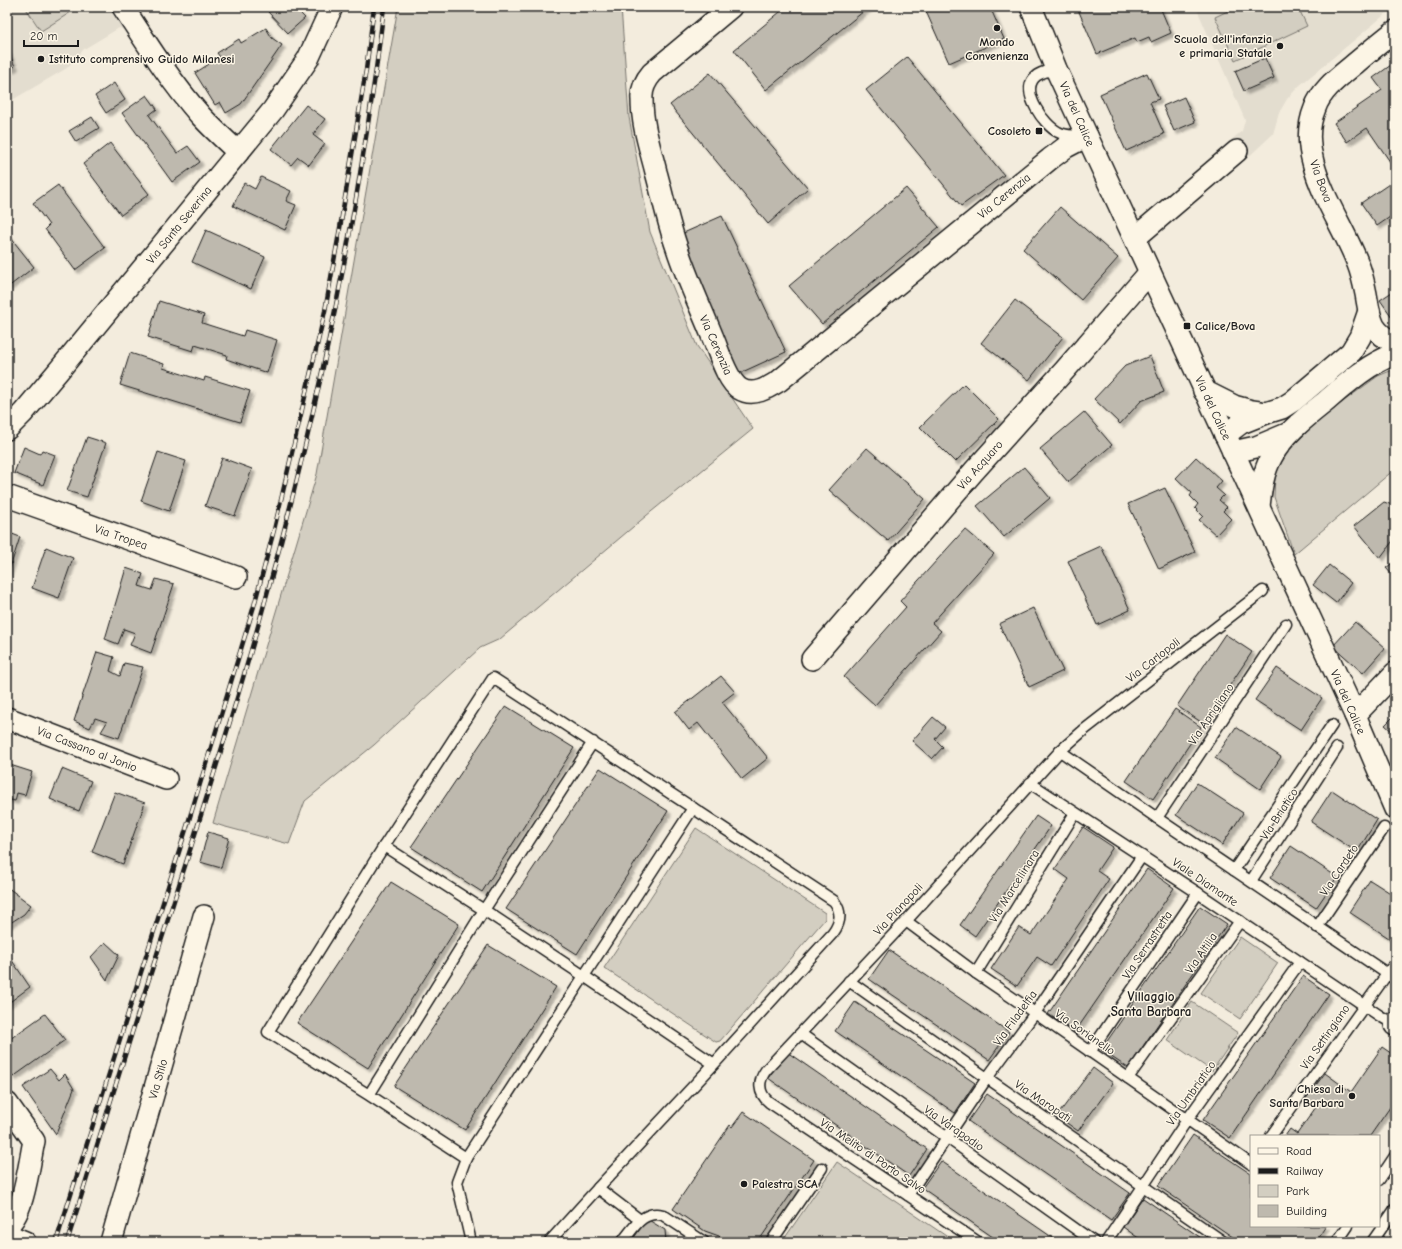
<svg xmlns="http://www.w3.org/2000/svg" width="1402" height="1249" font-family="'Comic Neue',sans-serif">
<defs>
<filter id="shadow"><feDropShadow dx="3.5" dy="3.5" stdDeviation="1" flood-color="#0004"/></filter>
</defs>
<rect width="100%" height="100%" fill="#f3ecdd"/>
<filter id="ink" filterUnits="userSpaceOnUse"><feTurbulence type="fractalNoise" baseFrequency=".025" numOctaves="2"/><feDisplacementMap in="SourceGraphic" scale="8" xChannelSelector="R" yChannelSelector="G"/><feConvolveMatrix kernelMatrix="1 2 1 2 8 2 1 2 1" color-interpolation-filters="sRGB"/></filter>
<g filter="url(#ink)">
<g fill="#e3ddcf">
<path d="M7,7H109L129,31L119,28L84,49L67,68L7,103Z"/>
<path d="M1196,7H1394L1299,86L1287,99L1279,113L1273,134L1244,161L1230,141L1242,131L1245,120Z"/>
</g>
<g fill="#d3cec1" stroke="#78756e">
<path d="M25,7H79L41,31Z"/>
<path d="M398,7H621L629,117L650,232L697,346L753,429L646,516L500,639L480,648L374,745L305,801L289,844L222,826L213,823L317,474Z"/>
<path d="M1236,7H1298L1307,26L1235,60L1215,17Z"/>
<path d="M1395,369V469L1294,554L1274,497L1275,476L1286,452L1326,414L1378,376Z"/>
<path d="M696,828L825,913V919L720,1041L716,1042L604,968Z"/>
<path d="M1240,937L1278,963L1240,1019L1201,993Z"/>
<path d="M1192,1002L1238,1033L1212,1071L1167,1040Z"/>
<path d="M837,1162L955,1242H782Z"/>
</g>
<g fill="#beb9ae" stroke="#1c1c1c" filter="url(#shadow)">
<path d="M279,7H294L305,18L288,33L268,12Z"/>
<path d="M786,7H869L766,90L734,50Z"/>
<path d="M924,7H990L1004,39L949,63Z"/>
<path d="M1077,7H1115L1116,9L1121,7H1160L1171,33L1151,42L1149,37L1137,42L1135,38L1097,54Z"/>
<path d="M266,28L272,38L282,45L241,104L226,113L220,102L215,105L195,73L220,57L217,53L239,39L241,43Z"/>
<path d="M7,50L15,66L7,71Z"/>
<path d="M907,57L1004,175L961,206L866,90Z"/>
<path d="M1265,58L1274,78L1244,91L1235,71Z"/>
<path d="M1391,65L1395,70V169L1367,128L1347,142L1334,123L1382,90L1373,78Z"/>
<path d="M710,73L808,188L768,224L670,105Z"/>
<path d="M1147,73L1159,99L1150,102L1164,134L1126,151L1100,94Z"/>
<path d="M114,83L125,100L106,113L95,96Z"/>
<path d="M147,95L157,109L149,115L177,153L188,146L200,162L172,182L122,113Z"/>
<path d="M1184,97L1195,122L1174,131L1163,106Z"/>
<path d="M306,105L325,119L313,135L325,144L309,165L298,157L291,165L271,149Z"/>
<path d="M92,117L99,128L76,142L69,131Z"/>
<path d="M110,143L149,194L121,215L83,164Z"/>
<path d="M261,177L291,191L286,201L296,205L285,230L233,206L244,183L255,189Z"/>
<path d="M1395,180V225L1390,217L1377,226L1361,203Z"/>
<path d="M58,185L105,248L75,270L45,229L49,225L33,203Z"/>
<path d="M906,188L939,227L822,324L789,286Z"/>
<path d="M1060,207L1118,258L1081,300L1023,249Z"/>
<path d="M722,216L786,352L738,374L679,235Z"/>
<path d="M206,230L265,257L251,289L192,262Z"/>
<path d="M7,233L34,267L7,288Z"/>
<path d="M1395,290V315L1392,317L1380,300Z"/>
<path d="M1015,300L1063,337L1029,380L981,343Z"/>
<path d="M159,301L204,315L202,323L243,336L245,330L277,340L267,373L226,359L227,355L195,345L193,351L148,337Z"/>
<path d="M130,353L164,364L163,368L204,381L205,377L250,391L240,422L120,385Z"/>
<path d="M1150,356L1164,392L1141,401L1120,424L1094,399L1125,366Z"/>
<path d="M964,384L999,419L955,462L920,427Z"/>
<path d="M1084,412L1112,445L1068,482L1040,449Z"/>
<path d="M87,437L106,443L87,497L67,491Z"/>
<path d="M24,447L40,454L42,450L55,455L43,485L14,473Z"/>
<path d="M867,448L925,499L888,541L829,490Z"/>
<path d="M158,452L186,461L169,511L141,501Z"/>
<path d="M1196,457L1222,481L1216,488L1224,495L1219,500L1227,507L1223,511L1231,519L1216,535L1199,520L1203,516L1195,508L1198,504L1190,496L1192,493L1176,478Z"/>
<path d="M222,458L252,469L235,516L205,506Z"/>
<path d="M1024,467L1050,498L1004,537L977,506Z"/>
<path d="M1165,488L1195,552L1159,569L1128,504Z"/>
<path d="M1384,502L1395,506V538L1380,558L1354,526Z"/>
<path d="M965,529L994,554L932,623L941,631L875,705L844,677L906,607L900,601Z"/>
<path d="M7,532L20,537L7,577Z"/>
<path d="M1101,546L1130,610L1097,625L1068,561Z"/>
<path d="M46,547L73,558L59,598L32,588Z"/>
<path d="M1395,561V578L1386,568Z"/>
<path d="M1329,565L1351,583L1336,603L1313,585Z"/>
<path d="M126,568L143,574L139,586L152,590L156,579L174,584L151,653L130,645L135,633L124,629L118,644L105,639Z"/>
<path d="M1033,608L1063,671L1029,687L999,624Z"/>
<path d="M1355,622L1385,648L1363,673L1333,646Z"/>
<path d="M1225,634L1252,652L1204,724L1177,706Z"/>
<path d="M97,652L114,657L110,671L120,676L124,663L143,667L119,738L101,732L107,722L95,718L90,728L74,721Z"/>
<path d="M1277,668L1322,698L1301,730L1255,700Z"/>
<path d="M721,676L735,692L722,702L768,758L742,779L698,723L689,730L675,712Z"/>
<path d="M506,706L574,748L482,892L411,847Z"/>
<path d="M1175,709L1201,727L1153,799L1126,781Z"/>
<path d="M1395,715V734L1385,725Z"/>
<path d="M933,717L945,727L935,739L943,747L932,759L912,741Z"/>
<path d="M1236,727L1281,757L1260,789L1215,758Z"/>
<path d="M7,764L32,772L25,795L17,793L15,801L7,799Z"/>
<path d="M600,768L668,811L577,954L506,909Z"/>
<path d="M62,769L91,781L79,811L50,799Z"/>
<path d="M1197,783L1243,813L1222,845L1176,815Z"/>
<path d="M1332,790L1377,820L1357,852L1311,822Z"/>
<path d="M115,792L145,803L123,864L92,852Z"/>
<path d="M1036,816L1051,826L975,936L960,925Z"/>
<path d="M1083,827L1113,847L1097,871L1109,879L1051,966L1037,957L1017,986L991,969L1019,927L1031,935L1069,879L1055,869Z"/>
<path d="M208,832L229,838L221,868L200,862Z"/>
<path d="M1291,846L1337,877L1316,908L1270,878Z"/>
<path d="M1147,869L1174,888L1075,1032L1048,1014Z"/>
<path d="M1370,880L1395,896V942L1349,912Z"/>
<path d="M391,882L459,924L368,1068L297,1023Z"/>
<path d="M7,887L31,905L24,914L7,925Z"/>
<path d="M1200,906L1227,924L1128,1068L1101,1050Z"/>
<path d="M105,942L119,955L107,980L91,957Z"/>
<path d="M488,945L556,987L465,1130L394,1086Z"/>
<path d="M889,950L1009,1032L989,1060L869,979Z"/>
<path d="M11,959L30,987L7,1004V961Z"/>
<path d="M1303,976L1329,994L1230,1138L1203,1120Z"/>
<path d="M855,1002L975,1083L955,1113L835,1031Z"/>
<path d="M45,1014L65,1040L13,1077L7,1068V1041Z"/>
<path d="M1382,1047L1395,1056V1100L1370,1136H1285L1290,1129L1297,1134L1316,1107L1305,1100L1325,1073L1351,1092Z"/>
<path d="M787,1052L927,1149L909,1176L768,1078Z"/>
<path d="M1093,1068L1113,1083L1078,1131L1057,1116Z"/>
<path d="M50,1069L59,1080L65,1074L74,1089L56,1134L23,1087Z"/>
<path d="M987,1094L1130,1193L1111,1220L968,1121Z"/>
<path d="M743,1112L814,1160L758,1242H727L719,1236L705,1231L673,1209L730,1125L732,1127Z"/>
<path d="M1193,1135L1251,1174V1226H1326L1315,1242H1240L1158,1186Z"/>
<path d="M941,1161L1059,1242H1000L922,1188Z"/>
<path d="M1143,1198L1207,1242H1144L1123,1227Z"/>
<path d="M647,1219L665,1230L666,1242H631Z"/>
<path d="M1395,1229V1242H1386Z"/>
</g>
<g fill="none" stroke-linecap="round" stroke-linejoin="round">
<g stroke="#1c1c1c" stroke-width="13">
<g id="service">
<path d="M1056,69C1049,71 1039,72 1034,78C1021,93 1044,125 1058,132C1065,136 1072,135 1079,136"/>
<path d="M593,742L484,910L384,846L493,678L693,808"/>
<path d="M1060,751L1157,818L1395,979"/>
<path d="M1030,783L1198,893L1380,1016L1394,1024"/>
<path d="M1157,818L1286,624"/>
<path d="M1234,870L1332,725"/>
<path d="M1251,881L1337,748"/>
<path d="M906,921L976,973L1035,1013L1251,1164"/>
<path d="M1317,927L1384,828"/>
<path d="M976,973L1075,813"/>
<path d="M849,981L987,1078L1224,1242"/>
<path d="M801,1034L1094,1242"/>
<path d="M1090,1052L1198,893"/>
<path d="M1128,1078L1240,921"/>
<path d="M369,1095L466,1158L584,976L484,910L369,1095L268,1032L384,846"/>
<path d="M1271,1136L1395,963"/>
<path d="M466,1158L457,1182L471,1242"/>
<path d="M1379,1180L1395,1156"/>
<path d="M598,1188L714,1064L833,933C841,922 842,912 834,901L693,808L584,976L714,1064"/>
<path d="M908,1195L987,1078L1035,1013L1142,856"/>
<path d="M549,1242L598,1188L640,1220"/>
<path d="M622,1242C633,1229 643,1209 663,1215L704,1242"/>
<path d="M771,1242L822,1168"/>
<path d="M978,1242L769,1102C758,1093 758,1081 766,1070L906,921L1060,751L1084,730L1263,591"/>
<path d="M1106,1242L1187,1120L1300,962"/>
<path d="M1337,1242L1348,1226"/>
<path d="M1372,1242L1395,1209"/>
</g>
</g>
<g stroke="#1c1c1c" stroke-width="24">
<g id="minor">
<path d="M123,7C147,44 171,82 200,115C212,128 225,140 238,152"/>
<path d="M731,7L652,73C645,81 641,89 642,100C642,125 650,148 656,172C663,197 668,223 677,248C687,279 701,308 713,338C719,352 727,381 740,389C753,397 768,388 779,381L1050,159L1066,147L1087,136"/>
<path d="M1031,7L1056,69L1087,136L1355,715L1395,809"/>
<path d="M1395,31C1382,41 1370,51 1357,62C1342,75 1322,88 1315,108C1308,125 1308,144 1313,162C1322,198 1345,230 1358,264C1362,274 1364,284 1366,294C1368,305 1369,316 1374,326C1379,334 1386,339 1395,343"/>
<path d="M1135,238L1237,151"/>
<path d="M1204,391L1234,406L1252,411L1266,413L1282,408L1293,401L1351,352L1360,337L1369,311"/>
<path d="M7,429L23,413L60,369L273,110L308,59L332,7"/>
<path d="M1225,435L1241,423L1266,413"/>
<path d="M1233,452L1256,447L1287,434"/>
<path d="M7,496L236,577"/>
<path d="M1259,506C1261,489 1263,472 1272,456C1284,434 1305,418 1325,402C1347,383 1368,364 1395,354"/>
<path d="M812,659L974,471L1065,370L1150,272"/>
<path d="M1355,715L1395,673"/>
<path d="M7,718L166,779"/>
<path d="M1395,1023V1025"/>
<path d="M7,1103L34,1141C30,1158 23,1219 7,1225"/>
<path d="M7,1232L15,1238L25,1242"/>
<path d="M111,1242L204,916"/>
</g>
</g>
<use href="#service" stroke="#fcf5e5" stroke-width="10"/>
<use href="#minor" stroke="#fcf5e5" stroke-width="21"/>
<g stroke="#1c1c1c" stroke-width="4.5">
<g id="rail">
<path d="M56,1242L189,820L254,606L274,530L325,311L340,228L366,70L374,7"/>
<path d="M67,1242C97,1146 126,1050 157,954C205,803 254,652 292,499C333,337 364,173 384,7"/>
</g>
</g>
<use href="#rail" stroke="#fcf5e5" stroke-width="3" stroke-dasharray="9" stroke-linecap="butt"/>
</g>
</g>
<g fill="#1c1c1c" stroke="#fcf5e5" stroke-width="1.5">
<circle cx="997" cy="28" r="4"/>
<circle cx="1280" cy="46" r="4"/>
<circle cx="41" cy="59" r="4"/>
<rect x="1035" y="127" width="8" height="8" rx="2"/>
<rect x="1183" y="322" width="8" height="8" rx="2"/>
<circle cx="1352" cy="1096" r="4"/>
<circle cx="744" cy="1184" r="4"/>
</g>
<g text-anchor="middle" stroke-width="3" stroke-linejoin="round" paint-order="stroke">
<g font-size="12" font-weight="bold" fill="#1c1c1c" stroke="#fcf5e5" text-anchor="end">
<text x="1272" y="43">Scuola dell'infanzia<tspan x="1272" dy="14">e primaria Statale</tspan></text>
<text x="997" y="46" text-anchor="middle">Mondo<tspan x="997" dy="14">Convenienza</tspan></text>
<text x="49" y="63" text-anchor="start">Istituto comprensivo Guido Milanesi</text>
<text x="1031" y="135">Cosoleto</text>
<text x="1195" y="330" text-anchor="start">Calice/Bova</text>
<text x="1344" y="1093">Chiesa di<tspan x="1344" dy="14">Santa Barbara</tspan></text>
<text x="752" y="1188" text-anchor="start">Palestra SCA</text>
</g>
<g font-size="12" fill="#1c1c1c" stroke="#fcf5e5">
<text transform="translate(1077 114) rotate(66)" y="4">Via del Calice</text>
<text transform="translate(1321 181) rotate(70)" y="4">Via Bova</text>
<text transform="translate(1004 196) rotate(-39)" y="4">Via Cerenzia</text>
<text transform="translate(179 225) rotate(-51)" y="4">Via Santa Severina</text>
<text transform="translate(716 345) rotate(66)" y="4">Via Cerenzia</text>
<text transform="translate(1213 408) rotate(65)" y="4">Via del Calice</text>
<text transform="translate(980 465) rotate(-48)" y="4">Via Acquaro</text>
<text transform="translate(121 537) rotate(19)" y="4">Via Tropea</text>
<text transform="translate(1153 660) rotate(-38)" y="4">Via Carlopoli</text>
<text transform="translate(1348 702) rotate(66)" y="4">Via del Calice</text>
<text transform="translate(1211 714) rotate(-56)" y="4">Via Aprigliano</text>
<text transform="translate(87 749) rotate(21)" y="4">Via Cassano al Jonio</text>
<text transform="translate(1279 814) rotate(-57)" y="4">Via Briatico</text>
<text transform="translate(1339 870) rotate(-56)" y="4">Via Cardeto</text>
<text transform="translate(1205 882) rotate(34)" y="4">Viale Diamante</text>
<text transform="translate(1014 886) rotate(-58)" y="4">Via Marcellinara</text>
<text transform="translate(898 909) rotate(-47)" y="4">Via Pianopoli</text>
<text transform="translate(1147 945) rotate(-56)" y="4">Via Serrastretta</text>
<text transform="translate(1201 953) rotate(-55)" y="4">Via Altilia</text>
<text transform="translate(1015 1018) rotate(-54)" y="4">Via Filadelfia</text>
<text transform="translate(1085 1032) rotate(35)" y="4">Via Sorianello</text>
<text transform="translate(1325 1037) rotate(-55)" y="4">Via Settingiano</text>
<text transform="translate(158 1079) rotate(-74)" y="4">Via Stilo</text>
<text transform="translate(1191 1093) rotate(-55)" y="4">Via Umbriatico</text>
<text transform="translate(1043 1101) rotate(34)" y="4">Via Maropati</text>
<text transform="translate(954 1128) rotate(35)" y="4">Via Varapodio</text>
<text transform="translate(873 1156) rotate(34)" y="4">Via Melito di Porto Salvo</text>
</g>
<g font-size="13" font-weight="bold" fill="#1c1c1c" stroke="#fcf5e5">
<text x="1151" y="1001">Villaggio<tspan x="1151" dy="15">Santa Barbara</tspan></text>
</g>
</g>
<rect width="1402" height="1249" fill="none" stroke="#fcf5e5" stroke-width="24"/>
<rect x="12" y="12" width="1378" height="1225" fill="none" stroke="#1c1c1c" stroke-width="1.5" filter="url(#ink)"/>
<rect x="1250" y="1135" width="130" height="92" fill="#fcf5e5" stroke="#a29e95"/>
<rect x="1258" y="1148" width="20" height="6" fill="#fcf5e5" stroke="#a29e95"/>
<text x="1286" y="1155" font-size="12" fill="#1c1c1c">Road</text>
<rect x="1258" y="1168" width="20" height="6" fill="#1c1c1c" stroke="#a29e95"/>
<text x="1286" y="1175" font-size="12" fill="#1c1c1c">Railway</text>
<rect x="1258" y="1185" width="20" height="12" fill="#d3cec1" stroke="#a29e95"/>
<text x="1286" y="1195" font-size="12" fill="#1c1c1c">Park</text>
<rect x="1258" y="1205" width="20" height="12" fill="#beb9ae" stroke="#a29e95"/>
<text x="1286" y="1215" font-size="12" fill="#1c1c1c">Building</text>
<path d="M24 40v6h54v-6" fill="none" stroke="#1c1c1c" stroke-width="2"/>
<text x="30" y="40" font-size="12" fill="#1c1c1c" stroke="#fcf5e5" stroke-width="3" paint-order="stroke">20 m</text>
</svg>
